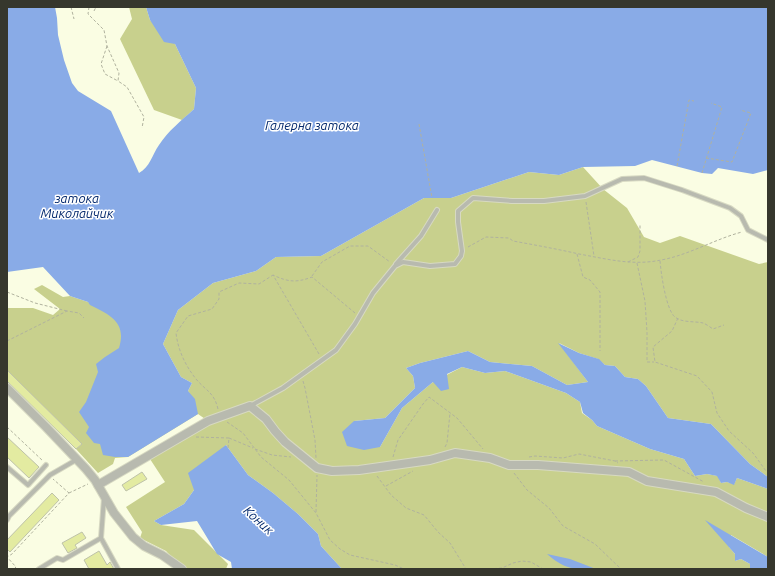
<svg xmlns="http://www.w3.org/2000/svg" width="775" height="576" font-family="Ubuntu,sans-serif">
<rect width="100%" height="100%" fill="#fafde3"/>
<g fill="#c8d08d">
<path d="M129,7H146L150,20L175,44L196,88L194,109L182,120L154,110L120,39L132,19Z"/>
<path d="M583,167L603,189L627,208L644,237L660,243L680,236L759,264L768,262V477L750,464L711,424L668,418L646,386L638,379L625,377L615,366L605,365L598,359L579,353L559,343L588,382L567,385L532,366L490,362L468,351L420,363L406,368L413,376L415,388L385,418L354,421L380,447L402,408L433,382L462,367L485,373L505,371L566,393L580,402L582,413L592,420L597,426L650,449L684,459L695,476L707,474L718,476L721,483L727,482L734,484L737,478L768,489V557L731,535L729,547L735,554V561L741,559L750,564V569H342L321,546L318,534L298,514L273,493L248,475L226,445L184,504L154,521L161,525L194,530L228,564L226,569H182L166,551L140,538L142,532L126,507L165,482L150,459L210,424L208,421L198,414L128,457L115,458L113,464L98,473L76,449L82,444L7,371V308H33L53,315L60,309L34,289L42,285L63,297L70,296L88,302L137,325L194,399L188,391L192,383L181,377L163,344L178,310L213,283L256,271L276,257L321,256L424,198H451L529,172L559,175Z"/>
</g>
<g fill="#89abe7">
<path d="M7,7H55L57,18L58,35L64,60L72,83L78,91L111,111L139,173C150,167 152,155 159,145C168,131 182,120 194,109L196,88L175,44L164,42L150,20L146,7H768V170L753,174L718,168L712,174L702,173L652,160L635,166L583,167L559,175L529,172L451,198H424L321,256L276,257L256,271L213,283L178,310L163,344L181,377L192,383L188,391L195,399L198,414L128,457H115L103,455L100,444L94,443L86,433L89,427L79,412L86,402L98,372L96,364L105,357L119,348C127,322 110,315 90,305L88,302L70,296L43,267L7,272Z"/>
<path d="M558,343L579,353L599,359L605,365L615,366L625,377L638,379L646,386L668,418L711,424L750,464L768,477V489L737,478L734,485L727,482L721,483L717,476L707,474L695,476L684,459L650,449L597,426L592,420L583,413L580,402L566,393L505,371L485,373L462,367L447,374L449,389L441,391L433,382L402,408L380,447L364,450L347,446L342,432L354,421L385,418L415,388L413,376L406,368L420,363L468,351L490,362L532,366L567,385L588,382Z"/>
<path d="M226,445L248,475L273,493L298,514L318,534L321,546L342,569H232L231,562L217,554L197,521L161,525L154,521L184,504L194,490L188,473Z"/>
<path d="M705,520L768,557V569H750V564L741,559L735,561V554Z"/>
<path d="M547,554L570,559L596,569C572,569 566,570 547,554Z"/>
</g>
<g fill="#e3eba1" stroke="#bec2a9">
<path d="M7,370L82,444L76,449L7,381Z"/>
<path d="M7,437L39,467L29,478L7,457Z"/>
<path d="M142,472L147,479L126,491L122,485Z"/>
<path d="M52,493L59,500L10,552L7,549V540Z"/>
<path d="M82,532L86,538L75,545L77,548L68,553L62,543Z"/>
<path d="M99,551L107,565L110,562L114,569H89L84,560Z"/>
</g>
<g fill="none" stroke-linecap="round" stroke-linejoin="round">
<g stroke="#d7d9c2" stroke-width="6">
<g id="service">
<path d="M396,264L421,236L437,210"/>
<path d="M250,406L283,388L336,350L355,324L373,293L395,266L403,262L430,266L455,264L461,256L462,251L458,222V211L473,198L512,201H544L585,196L622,179L644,178L682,190L730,208L741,216L748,230L768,240"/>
<path d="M7,467L28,485L46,465"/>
<path d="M104,498L101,538L118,569"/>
<path d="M7,520L9,516L50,475L76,460"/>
<path d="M39,569L57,558L63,560L101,538"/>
</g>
</g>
<g stroke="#d7d9c2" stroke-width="10">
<g id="minor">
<path d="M7,388L46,427L86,469L95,480L114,513L133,537L144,546L162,555L182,569"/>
<path d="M98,485L208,421L250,406L266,419L275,431L285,442L317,468L332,471L359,470L430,460L455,453L490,458L509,465H538L629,472L647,481L716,492L746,508L768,517"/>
</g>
</g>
<g stroke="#b0b29e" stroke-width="1" stroke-dasharray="3 2" stroke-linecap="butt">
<path d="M71,7L74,19"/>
<path d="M89,7L88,14L104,30L107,46L119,73L118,81L127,87L144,117L142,128"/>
<path d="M94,11L96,7"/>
<path d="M107,46L101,64L105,74L118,81"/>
<path d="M419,124L432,198"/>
<path d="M706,158L732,162L751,113L740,110"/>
<path d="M677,166L689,100L694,101"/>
<path d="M702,173L722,107L711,103"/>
<path d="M586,202L594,256"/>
<path d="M468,247L486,237L509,238L513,241C535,245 557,249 579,254C607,259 633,266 661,260C689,255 715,239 742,232"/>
<path d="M577,254L583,277L590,280L600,292V351"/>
<path d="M660,261C661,273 666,310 675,317C682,323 695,321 703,323C706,324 710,327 713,329L724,325"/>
<path d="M628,262L638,257L640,251V224"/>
<path d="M637,263L645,301L647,332V362H654"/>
<path d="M312,276L322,262L350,246H368L390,262"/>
<path d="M7,292L35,303L67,311"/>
<path d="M678,318L672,331L653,347L655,362L697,376L712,392L717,413L729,431L753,453L766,471L768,472"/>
<path d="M7,341L67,311L79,313L84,318"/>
<path d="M319,354L273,275C288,282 296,283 312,277L355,313"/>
<path d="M303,381L305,388L315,440L316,458"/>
<path d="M218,409C214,392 206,391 196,379C185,365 178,350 176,333L188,316L212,309L219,299V292L239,283L259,284L273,275"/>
<path d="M227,422L243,433L261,457L289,480L316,513L330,540L340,549L350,555L395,565L404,569"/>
<path d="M7,427L43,461"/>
<path d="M196,437L229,438L228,448"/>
<path d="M229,438L253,448"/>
<path d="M445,447L447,443L450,413"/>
<path d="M255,449L272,455L291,457"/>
<path d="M393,457L398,440L423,404L429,397L457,418L483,449"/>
<path d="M529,457L535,456L563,458L579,454L615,461L618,463"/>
<path d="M615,461L664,460L704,482"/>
<path d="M514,473L527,490L549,508L563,526L595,544L621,569"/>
<path d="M377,476L391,495L406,508L424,515L438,532L450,543L466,569"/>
<path d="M386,486L413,471"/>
<path d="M69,493L88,484"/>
<path d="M316,512L317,475"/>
<path d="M14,569L16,567L7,557L12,554L69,493L53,479"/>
<path d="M489,569L502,568L513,563L522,561L531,562L543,569"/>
</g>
<use href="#service" stroke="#b8baaf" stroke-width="4"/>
<use href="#minor" stroke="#b8baaf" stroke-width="8"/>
</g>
<g text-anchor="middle" stroke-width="3" stroke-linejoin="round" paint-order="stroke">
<g font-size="13" font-style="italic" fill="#04296d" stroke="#fff">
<text x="312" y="130">Галерна затока</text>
<text x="77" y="203">затока<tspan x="77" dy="15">Миколайчик</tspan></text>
<text transform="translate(259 520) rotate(42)" y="5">Коник</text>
</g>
</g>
<rect width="775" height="576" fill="none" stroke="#36372d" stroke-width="16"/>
</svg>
